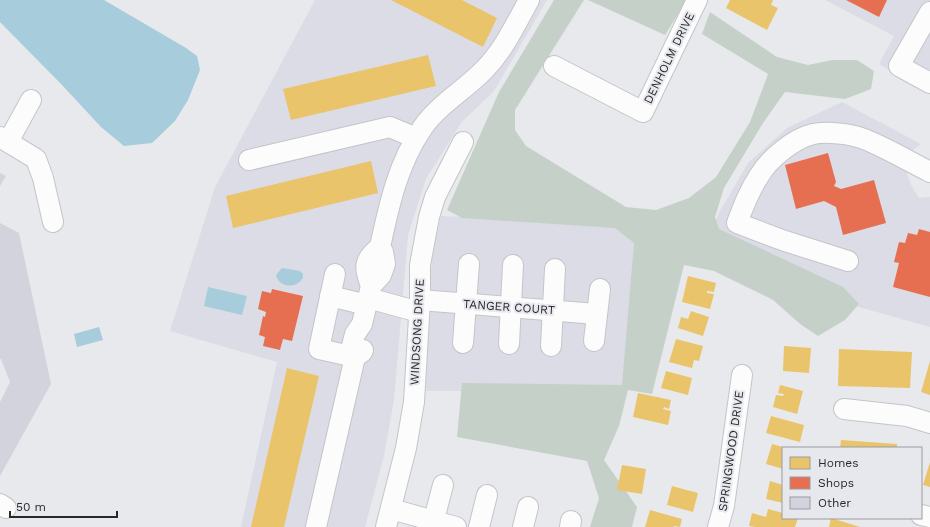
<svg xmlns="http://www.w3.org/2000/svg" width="930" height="527" font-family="'Work Sans',sans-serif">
<rect width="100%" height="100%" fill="#e8e9ed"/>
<g fill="#dbdce6">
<path d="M315,0H547L494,91L461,123L426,179L408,235L394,400L384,456L365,527H241L277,362L170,331L215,187Z"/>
<path d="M825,0H930V94L879,64L894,36Z"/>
<path d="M842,102L921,144L913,150L906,171L911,185L919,198L930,197V327L848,304L712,229L720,211L748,163L787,128Z"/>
<path d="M441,216L645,227L626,391H426L430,281L433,250Z"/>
</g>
<g fill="#c5d1c8">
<path d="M554,0H584L515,110V130L526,146L626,207L656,210L689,198L716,177L750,122L768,74L702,34L710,12L777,57L808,65L832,60H857L874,71L871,89L845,99L785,92L763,123L724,188L715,217L719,229L843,287L859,304L845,320L818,336L800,324L773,300L714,271L684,265L652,394L628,390L619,426L604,460L637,507L632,527H590L599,498L587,461L457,437L462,383L622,385L634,243L615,228L462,218L447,210L499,92Z"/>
<path d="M588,0H687L665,35Z"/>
</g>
<g fill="#a7ccdb">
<path d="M0,0H104L186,48L197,56L200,70L188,100L175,121L152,143L124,146L101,127L63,86L0,22Z"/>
<path d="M282,268L300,271L303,274V278C296,289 279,288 276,275Z"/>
<path d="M208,287L247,296L242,315L204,306Z"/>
<path d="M99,327L103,340L77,347L74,334Z"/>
</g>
<g fill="#e9c46a">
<path d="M391,0H462L497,18L483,47Z"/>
<path d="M730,0H773L771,5L778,8L767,30L726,8Z"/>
<path d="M428,55L436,86L291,120L283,89Z"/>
<path d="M371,161L378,193L233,228L226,196Z"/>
<path d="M688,276L716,283L714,292L707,291V293L714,294L710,309L682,302Z"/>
<path d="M691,311L709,317L703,336L678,328L681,317L688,319Z"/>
<path d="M676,339L703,346L699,361L694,360L692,368L669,362Z"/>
<path d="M784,346L811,348L809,373L783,371Z"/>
<path d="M839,349L912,352L910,388L838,386Z"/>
<path d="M930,361V395L921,392Z"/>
<path d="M287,368L319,376L284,527H251Z"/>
<path d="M666,371L692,378L688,395L661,388Z"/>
<path d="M780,385L803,391L797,414L773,407L776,395L783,396L784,394L778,393Z"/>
<path d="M638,393L671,400L669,409L664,407L663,409L671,411L668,425L633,417Z"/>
<path d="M771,416L804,425L800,442L766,433Z"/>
<path d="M841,440L897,444V448H840Z"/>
<path d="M772,444L783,447V469L766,464Z"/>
<path d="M930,462V487L923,485Z"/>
<path d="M622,465L646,469L642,494L617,490Z"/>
<path d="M770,481L783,485V503L766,499Z"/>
<path d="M672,486L698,493L693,512L667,505Z"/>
<path d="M768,509L783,513V518H798L795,527H755L749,526L752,513L766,517Z"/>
<path d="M650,510L682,519L680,527L674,526V527H645Z"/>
<path d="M831,518L860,527H829Z"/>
</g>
<g fill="#e76f51">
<path d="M846,0H887L879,17Z"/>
<path d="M828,153L836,182L834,186L841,189L874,180L886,223L843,235L836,207L824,201L796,209L785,165Z"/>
<path d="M919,229L930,232V297L893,287L899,263L894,262L899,242L905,243L908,233L917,235Z"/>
<path d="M272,289L303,296L292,341L283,339L280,350L263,346L265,337L259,335L263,316L265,317L266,312L258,309L262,291L271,293Z"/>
</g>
<g fill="#d2d3dd">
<path d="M0,173L6,176L0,186Z"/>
<path d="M0,223L19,233L51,384L0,476V402L10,382L1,359H0Z"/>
</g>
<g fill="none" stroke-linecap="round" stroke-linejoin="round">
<g stroke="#c4c5c8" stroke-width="22">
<g id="minor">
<path d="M930,12L899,66L930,83"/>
<path d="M554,66L643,112L697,0"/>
<path d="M0,137L36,159L43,178L53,222"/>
<path d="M8,142L31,100"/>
<path d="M249,160L390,127L416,138"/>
<path d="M848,261L782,240L737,223C743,207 749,191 759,176C769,159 793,139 813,134C826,131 852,134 864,139C887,148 908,161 930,172"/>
<path d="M335,274L319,349L355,357L362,352L363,350"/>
<path d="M371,286C364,268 363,260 380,247C389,205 398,163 423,127C439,104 465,90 485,69C505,48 515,25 529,0"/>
<path d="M330,296L367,305"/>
<path d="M368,298L419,312"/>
<path d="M420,300L597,314"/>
<path d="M594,341L600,289"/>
<path d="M463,343L469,264"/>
<path d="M509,344L513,265"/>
<path d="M551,346L555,269"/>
<path d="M844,409L907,416L930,423"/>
<path d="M0,504L6,508"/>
<path d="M391,509L456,527"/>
<path d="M921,515L930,517"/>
<path d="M316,527L355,357L352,346L355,334L362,324L371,286L381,275L385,264L383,252L380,247"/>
<path d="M386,527L406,448L414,402L420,300V265L429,217L435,197L463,142"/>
<path d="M432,527L443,485"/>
<path d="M479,527L487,495"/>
<path d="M523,527L528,507"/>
<path d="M570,527L571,521"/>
<path d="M718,527L724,506L742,375"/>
</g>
</g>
<use href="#minor" stroke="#fcfcfc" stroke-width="20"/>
</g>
<g text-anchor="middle" stroke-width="4" stroke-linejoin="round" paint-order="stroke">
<g font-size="12" fill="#28282a" stroke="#e7e8ee">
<text transform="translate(669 58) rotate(-64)" y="4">DENHOLM DRIVE</text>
<text transform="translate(509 307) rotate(4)" y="4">TANGER COURT</text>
<text transform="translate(417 332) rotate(-87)" y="4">WINDSONG DRIVE</text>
<text transform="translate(731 451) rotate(-82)" y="4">SPRINGWOOD DRIVE</text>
</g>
</g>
<rect x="782" y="447" width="140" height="72" fill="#e7e8ee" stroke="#9b9ba0"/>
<rect x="790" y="457" width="20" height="12" fill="#e9c46a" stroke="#9b9ba0"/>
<text x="818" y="467" font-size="12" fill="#28282a">Homes</text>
<rect x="790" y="477" width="20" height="12" fill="#e76f51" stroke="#9b9ba0"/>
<text x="818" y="487" font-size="12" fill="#28282a">Shops</text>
<rect x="790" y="497" width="20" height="12" fill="#d2d3dd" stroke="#9b9ba0"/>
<text x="818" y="507" font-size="12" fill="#28282a">Other</text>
<path d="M10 511v6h107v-6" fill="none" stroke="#28282a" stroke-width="2"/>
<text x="16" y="511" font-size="12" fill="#28282a" stroke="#e7e8ee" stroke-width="3" paint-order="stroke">50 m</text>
</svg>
